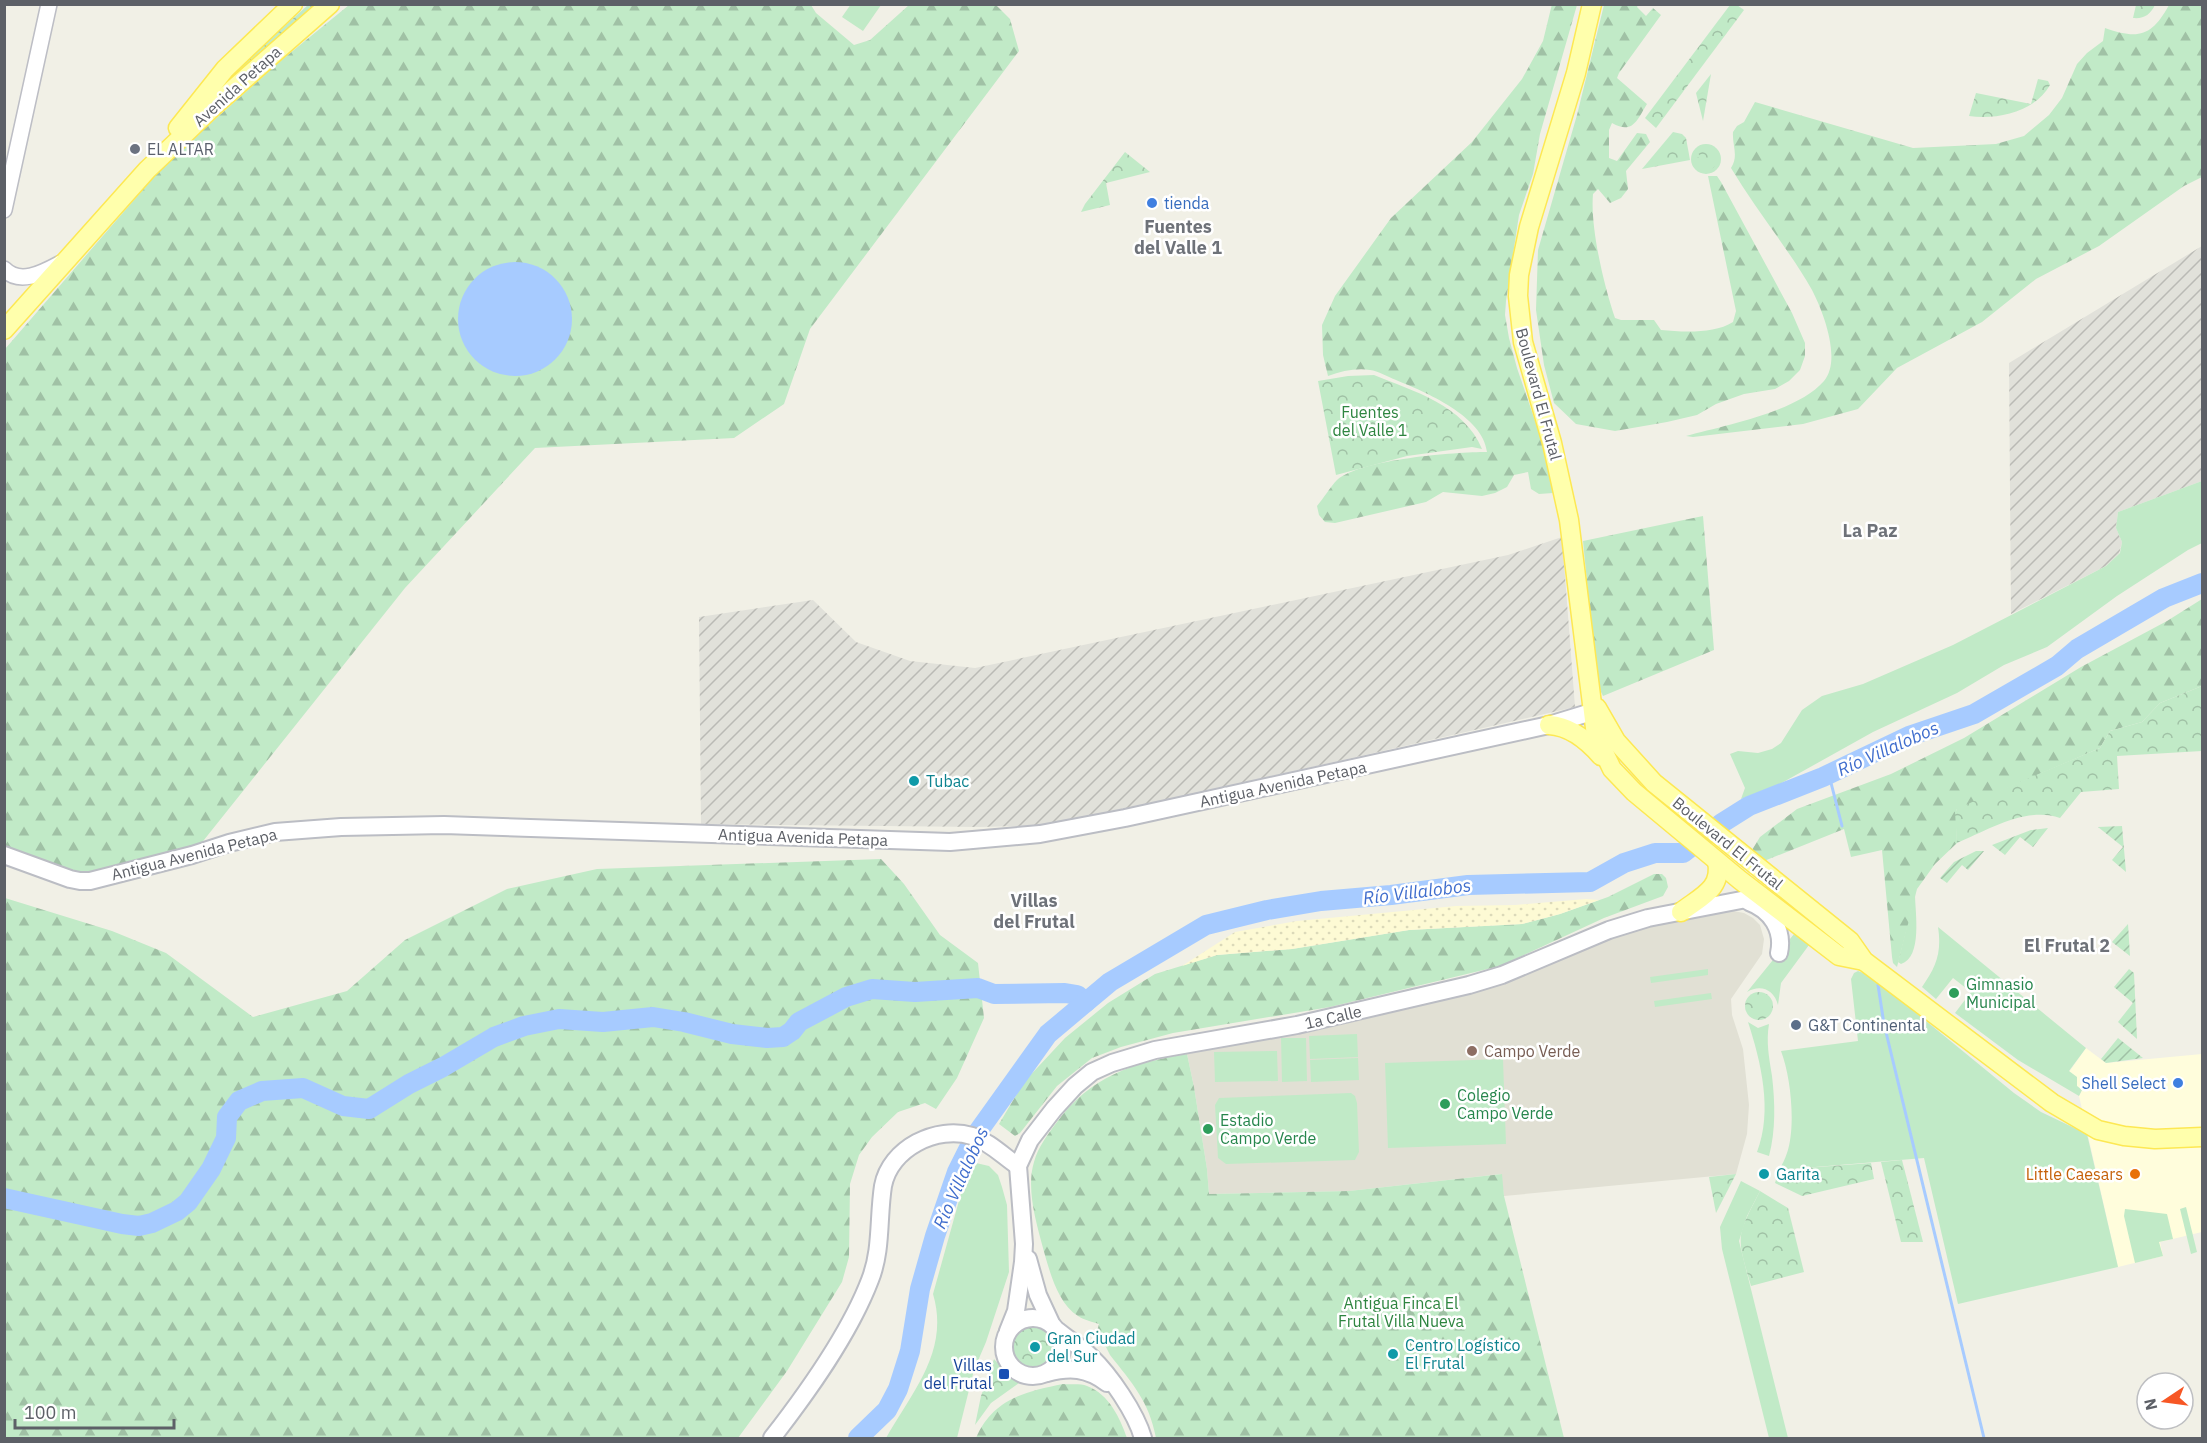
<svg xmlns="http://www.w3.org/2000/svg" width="2207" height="1443" font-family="'IBM Plex Sans',sans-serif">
<defs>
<pattern id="industrial-furrows" width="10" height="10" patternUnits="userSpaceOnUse" patternTransform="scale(1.5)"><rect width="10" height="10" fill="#e1e1da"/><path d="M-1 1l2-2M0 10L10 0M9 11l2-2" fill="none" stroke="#babab5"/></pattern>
<pattern id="forest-firs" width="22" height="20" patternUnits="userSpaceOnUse" patternTransform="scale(1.5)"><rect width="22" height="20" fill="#c1eac7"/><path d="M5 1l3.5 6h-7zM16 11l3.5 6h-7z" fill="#a0c1a5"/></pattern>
<pattern id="sand-dots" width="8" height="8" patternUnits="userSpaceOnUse" patternTransform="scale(1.5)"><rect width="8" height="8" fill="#fdfad4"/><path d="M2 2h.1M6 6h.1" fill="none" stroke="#dbd9b9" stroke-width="1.8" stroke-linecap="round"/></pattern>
<pattern id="park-crowns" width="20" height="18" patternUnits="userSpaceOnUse" patternTransform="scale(1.5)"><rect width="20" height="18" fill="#c1eac7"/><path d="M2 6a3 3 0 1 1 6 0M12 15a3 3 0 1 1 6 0" fill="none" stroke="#a0c1a5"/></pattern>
<pattern id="garden-furrows" width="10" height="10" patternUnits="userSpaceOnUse" patternTransform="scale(1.5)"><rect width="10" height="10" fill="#c1eac7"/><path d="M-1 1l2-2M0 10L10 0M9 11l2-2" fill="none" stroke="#a0c1a5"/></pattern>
</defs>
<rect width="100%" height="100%" fill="#f1f0e6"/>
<path fill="#fffddc" d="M2086,1048L2106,1063L2202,1054V1232L2160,1242L2163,1256L2118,1267L2079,1096L2082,1090L2077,1086L2069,1072Z"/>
<g fill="url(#industrial-furrows)">
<path d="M2202,246V481L2118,512L2116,528L2122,542L2119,554L2106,566L2011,614L2009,363Z"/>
<path d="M1562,537L1575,707L1058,825L980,827L701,824L699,617L813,600L856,642L910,661L975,668L1508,555Z"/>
</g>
<path fill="#e1e0d4" d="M1733,911L1744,913L1753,918L1760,925L1764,939L1762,954L1731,999L1732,1015L1743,1049L1749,1105L1747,1134L1736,1174L1504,1196L1501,1174L1349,1191L1209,1194L1207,1169L1194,1087L1187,1054L1319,1030L1457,997L1542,967L1632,930Z"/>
<g fill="#c1eac7">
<path d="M851,4H881V5L863,31L842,17Z"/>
<circle cx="1706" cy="159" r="15"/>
<path d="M2202,481V543L2188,550L2117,596L2047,647L2004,665L1957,693L1873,732L1778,785L1741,799L1745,788L1730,754L1738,751L1758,753L1772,749L1781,743L1802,710L1822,696L1863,684L1953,645L2106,566L2120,553L2122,542L2116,528L2118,512Z"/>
<path d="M1915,894C1915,912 1923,957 1901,964L1898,962Z"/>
<path d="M1938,927L2086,1048L2069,1071L2077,1077V1086L2082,1090L2079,1096L2018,1060L1955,1013L1971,992L1953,978L1936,999L1922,987C1936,967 1942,953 1938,927Z"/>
<path d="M1794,934L1809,945L1781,983L1778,1005C1774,989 1760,984 1747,992Z"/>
<path d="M1708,969V975L1651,983L1650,977Z"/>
<path d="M1858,971L1871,976L2014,1093L2041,1112L2087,1134L2118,1267L1958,1304L1924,1158L1779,1170C1782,1165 1785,1159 1787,1153C1796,1127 1791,1077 1781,1051L1858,1041L1851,979L1854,973Z"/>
<path d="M1711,993L1712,999L1655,1007L1654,1001Z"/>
<path d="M1748,1022L1758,1028L1769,1024C1766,1042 1769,1057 1772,1076C1775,1102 1776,1130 1769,1156L1757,1152C1773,1111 1761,1062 1748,1022Z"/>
<path d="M1357,1034L1358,1057L1310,1059L1309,1036Z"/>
<path d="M1281,1038H1306L1307,1081L1282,1082Z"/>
<path d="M1277,1051L1278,1081L1215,1082L1214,1052Z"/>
<path d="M1358,1058L1359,1080L1311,1082L1310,1060Z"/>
<path d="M1503,1059L1506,1144L1388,1148L1385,1063Z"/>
<path d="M1351,1093L1355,1096L1357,1103L1359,1152L1355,1160L1226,1164L1218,1158L1215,1105L1219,1098Z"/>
<path d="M976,1163L989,1166L998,1175L1002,1187L1007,1205L1009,1272L986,1342L974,1370L957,1438H886C912,1392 950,1351 933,1294L967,1172Z"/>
<path d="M1741,1181L1760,1191L1747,1216L1739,1241L1788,1438H1769L1722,1249L1720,1227Z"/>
<path d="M2186,1207L2197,1252L2191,1254L2180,1209Z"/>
<path d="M2125,1209L2167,1214L2173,1239L2159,1242L2163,1256L2135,1263L2124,1216Z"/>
</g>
<g fill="url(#forest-firs)">
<path d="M1552,4L1577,5L1540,134L1533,174L1519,215L1506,301L1505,315L1509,338L1517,368L1541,438L1553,493L1539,494L1531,489L1528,472L1514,475L1507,487L1495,493L1482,496L1443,492L1426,502L1335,523L1325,522L1319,515L1317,506C1324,498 1330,487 1337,480C1361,459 1455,452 1487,452C1483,416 1425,392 1396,380C1388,377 1378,371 1370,370C1356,368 1342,371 1328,376L1323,355L1322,325L1335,296L1391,218L1472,142L1522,79L1543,41Z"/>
<path d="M349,5H811L816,13L854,45L870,40L909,5H996L1010,19L1019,51L810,329L784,404L734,438L535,448L405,588L192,855L71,877L5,854V349L166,163L278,63Z"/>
<path d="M1604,5H1638L1637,7L1646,16L1653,8L1661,15L1619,73L1617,78L1647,104C1637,120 1633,135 1612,123L1609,130V158L1617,161L1637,133L1646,134L1650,142L1626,171L1628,189L1621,198L1610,203L1598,189L1593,194C1590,227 1604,286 1615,318L1621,320H1654L1661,330C1683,332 1714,334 1733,322L1736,311L1708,176H1717L1721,182L1792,313L1805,343V356L1800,370L1789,381L1775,389L1744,394L1716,404L1697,415L1667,422L1615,431L1576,424L1554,403L1544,365L1536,310L1538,250L1577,115Z"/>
<path d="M2169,5H2202V177L2184,186L2099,246L2036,279L1982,322L1897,368L1858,409L1803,424L1693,437L1686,436C1726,425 1797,412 1824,381C1842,360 1823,311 1812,290C1788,248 1756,210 1731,168C1739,156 1732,145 1733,132L1737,126L1744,122L1755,102L1913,148L1996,144L2024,136L2049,115L2062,98L2077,64L2087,53L2103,41L2105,28C2139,40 2152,36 2169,5Z"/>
<path d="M1703,516L1714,650L1603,696L1597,684L1583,541Z"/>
<path d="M2202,599V686L2160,703L2142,722L2110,731L2100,748L1956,810L1957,843L1935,864L1917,889L1897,967L1893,963L1892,957L1882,850L1851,857L1844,829L1764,861L1752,850L1760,837L1797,809L1891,774L1964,738L2081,667L2167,621Z"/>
<path d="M881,859L904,884L940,935L978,963L984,1018L957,1078L936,1109L925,1103L898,1112L872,1137L859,1155L850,1184L849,1257L842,1282L787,1371L738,1438H5V898L112,931L166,953L253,1017L347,991L405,940L507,889L597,869Z"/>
<path d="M1654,874H1662L1666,878L1668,887L1663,896L1604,918L1500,966L1330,1007L1173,1033L1121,1047L1092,1058L1057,1086L1020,1133L1015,1136L999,1124L1024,1082L1065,1038L1108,1003L1155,974L1217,955L1292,949L1409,930L1522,924L1560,914L1608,897Z"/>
<path d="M1187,1054L1194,1087L1207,1169L1209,1194L1349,1191L1502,1174L1504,1196L1564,1438H1156C1149,1401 1132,1383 1110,1355L1106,1347L1094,1342L1099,1324C1093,1322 1084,1320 1078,1316C1057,1303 1049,1269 1043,1248C1036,1222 1026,1188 1034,1162C1038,1147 1048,1134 1057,1122C1091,1076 1132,1063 1187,1054Z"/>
<path d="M1063,1384C1070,1385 1080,1383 1087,1386C1109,1394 1120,1418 1127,1438H976C993,1399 1024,1392 1063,1384Z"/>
</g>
<path fill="url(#sand-dots)" d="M1586,899L1599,900L1560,914L1522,924L1409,930L1292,949L1217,955L1182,966L1235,932L1297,921L1456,906L1515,905Z"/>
<g fill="url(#park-crowns)">
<path d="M308,5H325L208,102L235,71Z"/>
<path d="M1730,5H1737L1744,10L1656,128L1645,118Z"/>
<path d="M2136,5V4L2155,5C2150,15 2144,19 2133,18Z"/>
<path d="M1711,74L1703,121L1696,93Z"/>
<path d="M2038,79L2048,81L2050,85C2035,112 1997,120 1969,116L1976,93L2031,104Z"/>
<path d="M1673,132L1682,134L1686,138L1690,160L1642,169Z"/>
<path d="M1706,146L1708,154L1711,149L1717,158L1710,160L1716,165L1712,169L1706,170L1705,163L1701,169C1697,166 1695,163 1694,158L1701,157L1696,151L1699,148Z"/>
<path d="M1125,152L1150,172L1106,183L1110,205L1081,212L1085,204Z"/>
<path d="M1374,375C1413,391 1464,405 1482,449L1472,447L1407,456L1336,475L1318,381L1348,376Z"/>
<path d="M2202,686V751L2117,756L2119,789L2081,792L2060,818C2026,806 1988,830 1957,843L1955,812L1958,808L2100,748L2110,731L2142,722L2160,703Z"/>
<circle cx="1759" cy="1006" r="14"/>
<path d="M1902,1160L1923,1242H1901L1881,1162Z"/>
<path d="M1871,1163L1874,1179L1802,1196L1775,1183L1779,1170Z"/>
<path d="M1736,1174L1716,1213L1709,1177Z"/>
<path d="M1760,1191L1788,1208L1804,1272L1751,1286C1736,1235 1736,1238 1760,1191Z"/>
<circle cx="1033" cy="1347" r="25"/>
<path d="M994,1359L1009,1376L1019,1383L991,1403L975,1425L981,1396Z"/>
</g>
<g fill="url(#garden-furrows)">
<path d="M2122,826L2126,872L2112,860L2123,847L2098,827Z"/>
<path d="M2048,828L2033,847L2020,837L2005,855L1992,845L2031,830Z"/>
<path d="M1976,851H1984L1968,870L1962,865L1947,883L1940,878L1954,862Z"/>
<path d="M2128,924L2130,956L2112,942Z"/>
<path d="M2129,969L2134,973L2137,1039L2118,1022L2133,1003L2114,987Z"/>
<path d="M2118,1038L2143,1058L2106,1063L2101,1059Z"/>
</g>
<circle fill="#a7cbff" cx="515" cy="319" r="57"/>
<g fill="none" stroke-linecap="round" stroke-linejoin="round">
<g stroke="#a7cbff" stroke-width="3">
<path d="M1829,775L1842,826"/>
<path d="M1878,985L1884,1024L1984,1438"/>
</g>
<g stroke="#a7cbff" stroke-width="20">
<path d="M4,1198L122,1224L139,1226L152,1223L177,1211L188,1202L211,1169L226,1138L227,1117L239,1101L262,1091L303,1088L343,1106L369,1109L409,1084L443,1067L494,1037L524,1026L559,1019L603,1022L653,1017L684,1022L732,1034L767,1038L783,1037L792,1031L799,1022L846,997L872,989L915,992L978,988L994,994L1065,993L1077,995L1086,1002"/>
<path d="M858,1438L887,1410L898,1389L910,1351L920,1289L935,1236L957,1172L975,1136L1048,1034L1110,982L1206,925L1267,910L1321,901L1391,895L1468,885L1590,882L1624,863L1655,853H1683L1722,823L1749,806L1823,777L1909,736L1974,714L2057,666L2077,649L2164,598L2202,583"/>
</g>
<g stroke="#bdbec5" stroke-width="18">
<g id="tertiary">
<path d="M4,210L49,4"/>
<path d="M4,269C20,286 44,272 61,263"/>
</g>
</g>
<g stroke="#bbbdc4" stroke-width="20">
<g id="secondary">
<path d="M4,855L70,879L80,881H90L192,855L229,843L275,832L341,827L444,825L950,842L1040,834L1125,818L1549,725L1598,710"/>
<path d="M1749,902C1771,910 1784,930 1779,953"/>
<path d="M1028,1259L1038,1295L1051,1323"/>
<circle cx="1033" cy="1347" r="29"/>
<path d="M1008,1331L1016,1311L1023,1262L1024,1244L1018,1166L1030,1140L1054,1109L1075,1086L1092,1072L1112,1063L1155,1050L1297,1025L1469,985L1502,975L1609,930L1648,918L1762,896"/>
<path d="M1058,1331C1069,1340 1081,1347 1091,1357C1110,1375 1136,1413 1143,1438"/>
<path d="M1047,1373C1070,1367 1087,1368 1107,1383"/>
<path d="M772,1438C807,1393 849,1335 870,1280C882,1250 878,1218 883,1186C890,1148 937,1125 972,1136C990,1142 1003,1156 1018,1166"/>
</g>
</g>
<g stroke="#fde853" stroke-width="21">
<g id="primary">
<path d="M1592,4L1576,73L1529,227L1519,275L1518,296L1523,342L1552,443L1569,520L1596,736L1612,769L1634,792L1740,880L1839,956L1864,961"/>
<path d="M178,128L225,69L293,4"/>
<path d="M4,330L147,170L214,106L330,4"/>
<path d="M1597,708L1616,741L1654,783L1850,941L1864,961L2052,1103L2098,1130L2124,1136L2155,1139L2202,1137"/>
<path d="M1549,725C1570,726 1587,740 1601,756"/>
<path d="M1681,912C1700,897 1723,889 1717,861"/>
</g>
</g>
<use href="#tertiary" stroke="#fff" stroke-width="15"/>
<use href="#secondary" stroke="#fff" stroke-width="16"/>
<use href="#primary" stroke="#ffffac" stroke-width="18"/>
</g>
<circle fill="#6b7280" stroke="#fff" stroke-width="2" cx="135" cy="149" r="6"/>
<g fill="#3f7fe0" stroke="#fff" stroke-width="2">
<circle cx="1152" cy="203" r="6"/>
<circle cx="2178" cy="1083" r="6"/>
</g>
<g fill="#0f9aa8" stroke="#fff" stroke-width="2">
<circle cx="914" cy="781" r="6"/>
<circle cx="1764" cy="1174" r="6"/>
<circle cx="1035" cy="1347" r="6"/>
<circle cx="1393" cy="1354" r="6"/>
</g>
<g fill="#2e9e5b" stroke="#fff" stroke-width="2">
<circle cx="1954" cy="993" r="6"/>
<circle cx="1445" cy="1104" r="6"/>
<circle cx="1208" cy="1129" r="6"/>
</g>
<circle fill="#5c6f8a" stroke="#fff" stroke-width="2" cx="1796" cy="1025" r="6"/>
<circle fill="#8d6e63" stroke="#fff" stroke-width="2" cx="1472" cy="1051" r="6"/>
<circle fill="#e8710a" stroke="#fff" stroke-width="2" cx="2135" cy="1174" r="6"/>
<rect fill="#1a4fb4" stroke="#fff" stroke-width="2" x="998" y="1368" width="12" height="12" rx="3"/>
<g text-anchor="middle" stroke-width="5" stroke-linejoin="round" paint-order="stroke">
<g font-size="16" fill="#5d6067" stroke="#fff">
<text transform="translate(237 86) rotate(-42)" y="6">Avenida Petapa</text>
<text transform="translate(1539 394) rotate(75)" y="6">Boulevard El Frutal</text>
<text transform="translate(1283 784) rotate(-12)" y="6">Antigua Avenida Petapa</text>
<text transform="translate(803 837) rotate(2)" y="6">Antigua Avenida Petapa</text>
<text transform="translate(1728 843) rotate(39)" y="6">Boulevard El Frutal</text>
<text transform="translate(194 854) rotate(-14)" y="6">Antigua Avenida Petapa</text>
<text transform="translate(1333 1017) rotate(-13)" y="6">1a Calle</text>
</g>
<g font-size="16" fill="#5b616d" stroke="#fff" text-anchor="start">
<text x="147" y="155">EL ALTAR</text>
</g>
<g font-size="16" fill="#366cbe" stroke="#fff" text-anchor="start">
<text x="1164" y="209">tienda</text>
<text x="2166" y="1089" text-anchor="end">Shell Select</text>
</g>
<g font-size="16" fill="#2e8540" stroke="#fff">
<text x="1370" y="418">Fuentes<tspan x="1370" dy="18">del Valle 1</tspan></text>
<text x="1401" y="1309">Antigua Finca El<tspan x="1401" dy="18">Frutal Villa Nueva</tspan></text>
</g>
<g font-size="16" fill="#0d838f" stroke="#fff" text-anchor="start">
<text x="926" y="787">Tubac</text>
<text x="1776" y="1180">Garita</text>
<text x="1047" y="1344">Gran Ciudad<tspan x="1047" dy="18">del Sur</tspan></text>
<text x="1405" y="1351">Centro Logístico<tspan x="1405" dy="18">El Frutal</tspan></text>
</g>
<g font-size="16" fill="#27864d" stroke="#fff" text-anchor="start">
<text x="1966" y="990">Gimnasio<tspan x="1966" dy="18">Municipal</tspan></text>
<text x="1457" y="1101">Colegio<tspan x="1457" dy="18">Campo Verde</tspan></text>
<text x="1220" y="1126">Estadio<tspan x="1220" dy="18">Campo Verde</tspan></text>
</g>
<g font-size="16" fill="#4e5e75" stroke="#fff" text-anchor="start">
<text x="1808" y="1031">G&amp;T Continental</text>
</g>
<g font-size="16" fill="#785e54" stroke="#fff" text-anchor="start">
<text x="1484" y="1057">Campo Verde</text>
</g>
<g font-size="16" fill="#c56008" stroke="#fff" text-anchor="end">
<text x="2123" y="1180">Little Caesars</text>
</g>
<g font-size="16" fill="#164399" stroke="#fff" text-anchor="end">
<text x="992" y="1371">Villas<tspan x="992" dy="18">del Frutal</tspan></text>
</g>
<g font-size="18" font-weight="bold" fill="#6e7279" stroke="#fff">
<text x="1178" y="233">Fuentes<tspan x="1178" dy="21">del Valle 1</tspan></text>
<text x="1870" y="537">La Paz</text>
<text x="1034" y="907">Villas<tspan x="1034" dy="21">del Frutal</tspan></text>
<text x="2067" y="952">El Frutal 2</text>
</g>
<g font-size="18" font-style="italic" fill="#3f6dcd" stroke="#fff">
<text transform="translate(1888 749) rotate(-24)" y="6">Río Villalobos</text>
<text transform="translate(1417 892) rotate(-7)" y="6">Río Villalobos</text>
<text transform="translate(961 1178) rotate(-66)" y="6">Río Villalobos</text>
</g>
</g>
<rect width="2207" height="1443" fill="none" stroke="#5d6067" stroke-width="12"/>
<g transform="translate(2165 1401) rotate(257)"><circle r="28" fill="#ffffff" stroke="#bebfc2" stroke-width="1.5"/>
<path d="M0-4.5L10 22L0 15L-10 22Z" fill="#f75725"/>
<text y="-9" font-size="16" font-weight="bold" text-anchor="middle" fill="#5d6067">N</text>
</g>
<path d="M15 1419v9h159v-9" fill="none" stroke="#5d6067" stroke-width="3"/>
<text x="24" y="1419" font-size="18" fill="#5d6067" stroke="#ffffff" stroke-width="4.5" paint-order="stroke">100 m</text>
</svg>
